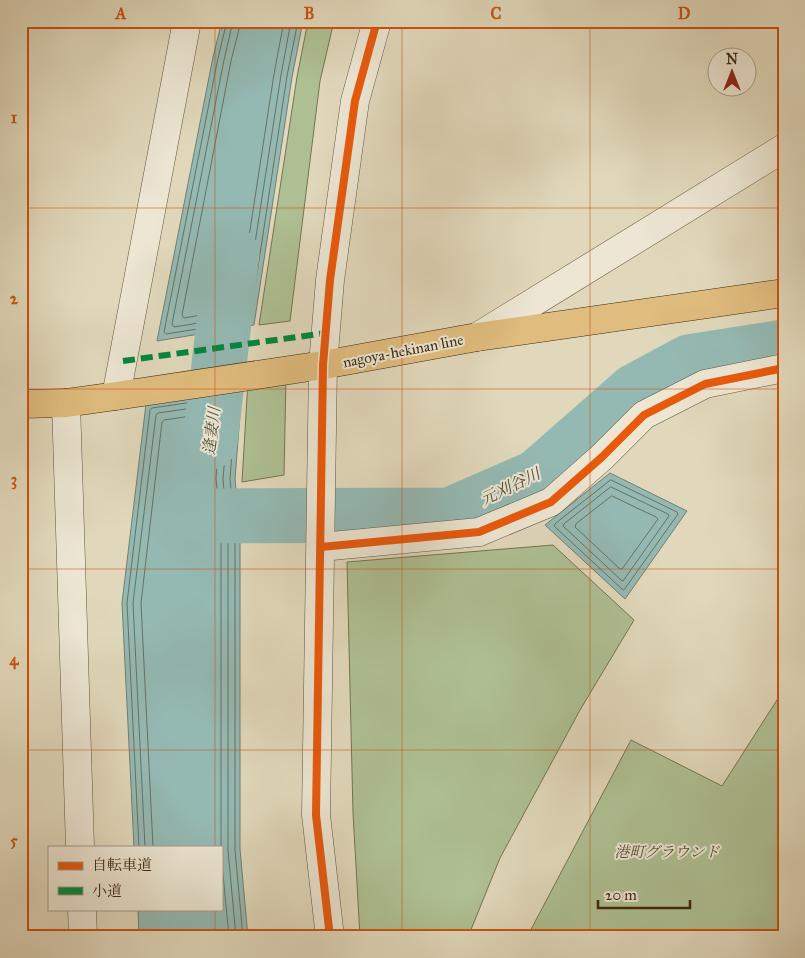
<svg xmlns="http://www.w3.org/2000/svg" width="805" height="958" font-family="'IM FELL Great Primer','Noto Serif JP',serif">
<rect width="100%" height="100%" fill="#e1d8bb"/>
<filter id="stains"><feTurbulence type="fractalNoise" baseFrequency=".004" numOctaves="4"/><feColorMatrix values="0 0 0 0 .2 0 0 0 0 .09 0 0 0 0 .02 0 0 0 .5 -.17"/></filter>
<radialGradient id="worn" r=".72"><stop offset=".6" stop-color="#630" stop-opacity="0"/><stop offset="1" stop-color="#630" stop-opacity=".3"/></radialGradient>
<g fill="#aec093" stroke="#757452">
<path d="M308,21H334L320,81L290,321L259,325L297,77Z"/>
<path d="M286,377L284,475L242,482L248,380Z"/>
<path d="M553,545L634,620L580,710L500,858L468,937H360L353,813L347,562Z"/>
<path d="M784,689V937H527L631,740L722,786Z"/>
</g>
<g fill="#94b9b3" stroke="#717f72">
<path d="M222,21H303L292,77L254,325L157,341L213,57Z"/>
<path d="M242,389L235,479L240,536V849L248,937H139L138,909H221V847H134L122,603L146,404Z"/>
<path d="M610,473L687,511L625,599L545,525Z"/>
</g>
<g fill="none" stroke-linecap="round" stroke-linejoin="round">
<g stroke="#687162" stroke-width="1">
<path d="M227,21L218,58L164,332L166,334L248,321L250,320L287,76L298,21"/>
<path d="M233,21L224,60L172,324L174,327L242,316L244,314L281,75L291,21"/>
<path d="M241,21L231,61L182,315L184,318L236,309L238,308L274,74L284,21"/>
<path d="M611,480L677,512L678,514L624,590L622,589L554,526L555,524Z"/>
<path d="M611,487L668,514L669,516L623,581L621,580L563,526L564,524Z"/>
<path d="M612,496L656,517L658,519L622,569H620L575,527L576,524Z"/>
<path d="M139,847L127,603L150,410L152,408L234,396L236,399L230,479L235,537V850L243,937"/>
<path d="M145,847L133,603L156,415L158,413L227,403L229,406L223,479L228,537V850L236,937"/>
<path d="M153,847L141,603L162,422L164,420L218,412L221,415L216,478L221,537V847"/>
<path d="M221,853L229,937"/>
</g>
<g stroke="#94b9b3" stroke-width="55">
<path d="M210,442L232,254"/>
<path d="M201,516L450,515L537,477L635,391L689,362L784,347"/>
</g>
<g stroke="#65553c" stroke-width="29">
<g id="minor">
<path d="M116,396L187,21"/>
<path d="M66,403L80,847"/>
<path d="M321,547L479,532L551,502L602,457L644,415L705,384L784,368"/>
<path d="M82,909L83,937"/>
<path d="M330,937L316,815L323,365L330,280L355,101L377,21"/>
</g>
</g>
<g stroke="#65553c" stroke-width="29">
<path id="tertiary" d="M477,337L784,148"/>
</g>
<g stroke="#3c2911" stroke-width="29">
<path id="primary" d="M21,404L66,403L116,396L323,365L477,337L784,293"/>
</g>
<use href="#minor" stroke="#ece6d3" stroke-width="28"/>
<use href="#tertiary" stroke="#ece6d3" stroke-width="28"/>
<use href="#primary" stroke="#e0bc7e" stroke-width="28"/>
<path stroke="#00873e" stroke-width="6" stroke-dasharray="12 6" stroke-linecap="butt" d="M123,361L326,333"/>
<g stroke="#ece6d3" stroke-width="11">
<g id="cycleway">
<path d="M321,547L479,532L551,502L602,457L644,415L705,384L784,368"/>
<path d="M330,937L316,815L323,365L330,280L355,101L377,21"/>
</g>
</g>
<use href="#cycleway" stroke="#e8590c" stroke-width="8"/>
</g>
<path fill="none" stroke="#ce520d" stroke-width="1" stroke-opacity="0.55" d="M215,21V847M402,21V937M590,21V937M21,208H784M21,389H784M21,569H784M21,750H784M215,909V937"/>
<g text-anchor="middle" stroke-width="4" stroke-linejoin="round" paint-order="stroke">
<g font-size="15" fill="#3c2911" stroke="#ece6d3">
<text transform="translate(403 351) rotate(-11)" y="5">nagoya-hekinan line</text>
</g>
<g font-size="15" font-style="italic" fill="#584f32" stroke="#ece6d3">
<text x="667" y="857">港町グラウンド</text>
</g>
<g font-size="16" font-style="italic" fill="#524d3a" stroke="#ece6d3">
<text transform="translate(211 431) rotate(-83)" y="6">逢妻川</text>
<text transform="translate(510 486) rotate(-26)" y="6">元刈谷川</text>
</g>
</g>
<rect width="805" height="958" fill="none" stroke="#e1d8bb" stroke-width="55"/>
<rect x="48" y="846" width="175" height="65" fill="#ece6d3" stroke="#a69a85"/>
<rect x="58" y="862" width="25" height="8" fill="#e8590c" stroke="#a69a85"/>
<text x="92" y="870" font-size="15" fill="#3c2911">自転車道</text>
<rect x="58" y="887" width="25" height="8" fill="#00873e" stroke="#a69a85"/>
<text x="92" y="896" font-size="15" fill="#3c2911">小道</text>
<g transform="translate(732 72)"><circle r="24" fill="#ece6d3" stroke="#a69a85"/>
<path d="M0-4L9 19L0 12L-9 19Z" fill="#8f2418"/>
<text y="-8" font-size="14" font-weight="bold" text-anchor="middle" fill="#3c2911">N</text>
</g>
<path d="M598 900v8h92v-8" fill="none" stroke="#3c2911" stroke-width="2.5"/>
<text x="605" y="900" font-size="15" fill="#3c2911" stroke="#ece6d3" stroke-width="4" paint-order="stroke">20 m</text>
<rect x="28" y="28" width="750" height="902" fill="none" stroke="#ce520d" stroke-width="2"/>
<g font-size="16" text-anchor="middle" font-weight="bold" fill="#ce520d">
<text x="121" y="19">A</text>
<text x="309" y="19">B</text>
<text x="496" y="19">C</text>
<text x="684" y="19">D</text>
<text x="14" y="123">1</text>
<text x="14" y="304">2</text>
<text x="14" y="485">3</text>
<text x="14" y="665">4</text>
<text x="14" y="846">5</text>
</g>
<rect width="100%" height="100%" filter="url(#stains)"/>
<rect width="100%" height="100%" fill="url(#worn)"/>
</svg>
